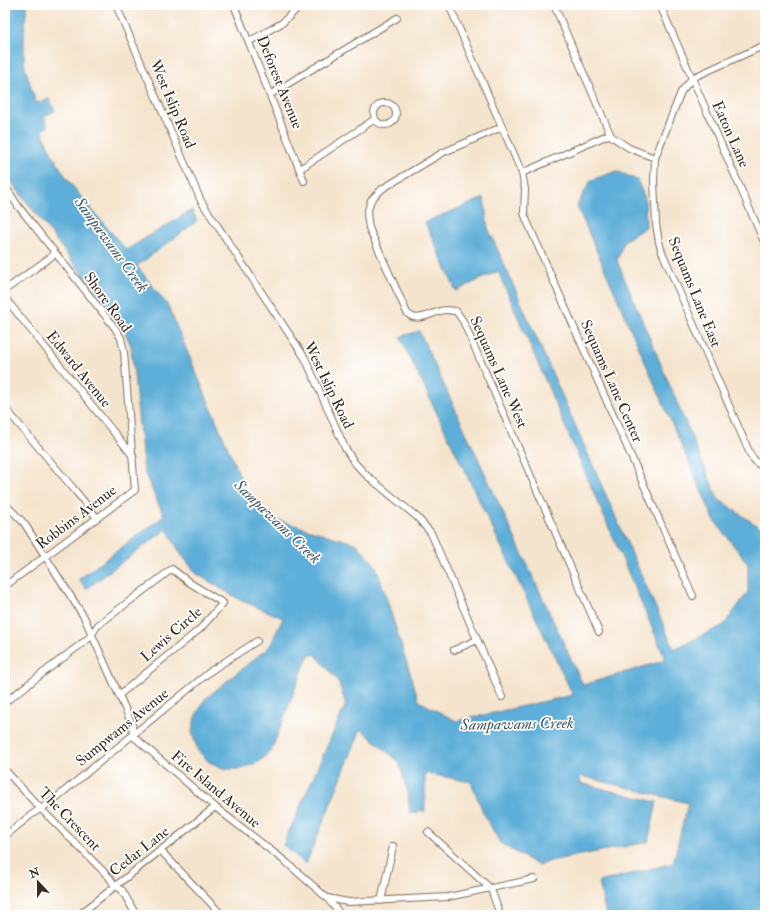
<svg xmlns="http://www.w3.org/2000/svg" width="770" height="920" font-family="'IM FELL Double Pica',serif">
<rect width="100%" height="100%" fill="#fff"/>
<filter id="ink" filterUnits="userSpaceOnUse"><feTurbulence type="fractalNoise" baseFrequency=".025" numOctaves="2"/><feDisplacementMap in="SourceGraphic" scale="8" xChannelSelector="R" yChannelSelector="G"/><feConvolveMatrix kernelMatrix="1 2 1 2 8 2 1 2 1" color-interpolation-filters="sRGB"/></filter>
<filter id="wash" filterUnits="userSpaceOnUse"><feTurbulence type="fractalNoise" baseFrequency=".012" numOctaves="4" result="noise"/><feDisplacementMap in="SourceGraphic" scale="16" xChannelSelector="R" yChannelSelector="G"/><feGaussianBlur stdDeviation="0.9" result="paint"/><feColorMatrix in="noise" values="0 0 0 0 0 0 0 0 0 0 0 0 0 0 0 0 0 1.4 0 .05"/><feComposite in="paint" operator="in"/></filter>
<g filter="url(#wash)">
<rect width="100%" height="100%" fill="#f5e4cd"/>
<path fill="#e1d4f3" d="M5,96L9,119L5,127Z"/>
<path fill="#5daed8" stroke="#4c6c7b" d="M9,5H27L24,32V64L36,103L49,99L55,111L44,116L48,127L42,130C57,176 96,213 126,250L192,210L197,221L137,266L168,306L249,498L271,518L357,544L376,566L419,701L456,721L573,695L400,337L419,331L583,685L666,660L498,271L456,291L425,222L484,198L488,228L674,649L724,625L748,592V564L714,520L577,206L591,180L617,171L637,180L645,198L646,227L624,241L617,261L718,499L765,531V915H606L599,882L673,863L688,803L581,776L580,783L657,802L648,842L550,861L539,866L500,843L483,812L471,782L425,773V811L418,810L417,813H410L408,794L399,762L361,729L306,864L283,845L346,704L338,681L315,654L308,656L271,751L259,762L241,769H225L209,762L198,751L192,732L195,717L205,699L270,646L283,618L240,600L197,574L180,553L167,529L86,589L79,579L164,516L144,472L131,346L123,327L16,188L5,172V127L9,119L5,96V16L11,12Z"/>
</g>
<g filter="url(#ink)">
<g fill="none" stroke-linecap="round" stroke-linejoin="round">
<g stroke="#7c6b5b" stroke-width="8">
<g id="minor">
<path d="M116,5L201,201L305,358L345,448L354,462L365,474L417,517L431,533L502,697"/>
<path d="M234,5L304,181"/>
<path d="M449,5L522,173L525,189L524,213L527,221L693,596"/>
<path d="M554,5L611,136L629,148L655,158"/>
<path d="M660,5L765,244"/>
<path d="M250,41L282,23L301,5"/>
<path d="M765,45L692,78L681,92L655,158L654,181L656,224L659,242L662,252L751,456L758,464L765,468"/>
<path d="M271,94L397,18"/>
<circle cx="385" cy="114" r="11"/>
<path d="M502,127L442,153L382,189L371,200L367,214L369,228L407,313C418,325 434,310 446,310C449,310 453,311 456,311L463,321L599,632"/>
<path d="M300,169L375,119"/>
<path d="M522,173L610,134"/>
<path d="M5,186L18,206L115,328L121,338L124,352L135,490L5,586"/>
<path d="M5,290L55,254"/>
<path d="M5,298L133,456"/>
<path d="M5,408L73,488L97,518"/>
<path d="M5,504L24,523L84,617L132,724L133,736L215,807L286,862L327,898L348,902L448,897L534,879"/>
<path d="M454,650L477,640"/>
<path d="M5,702L89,638L98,625L172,569L190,583L223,603L200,629L119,695"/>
<path d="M5,770L41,809L109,877L115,886L122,890L136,915"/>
<path d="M428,832L491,889L500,915"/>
<path d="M5,836L31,815L51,802L212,670L257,641"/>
<path d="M161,851L222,915"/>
<path d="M327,898L341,915"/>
<path d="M381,901L393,846"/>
<path d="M79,915L215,807"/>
</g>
</g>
<use href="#minor" stroke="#fff" stroke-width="6"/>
</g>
</g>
<g text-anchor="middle" stroke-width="3.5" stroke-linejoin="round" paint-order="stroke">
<g font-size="15" fill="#3b2a1e" stroke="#fff">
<text transform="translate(280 82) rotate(68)" y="5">Deforest Avenue</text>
<text transform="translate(173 104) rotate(67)" y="5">West Islip Road</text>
<text transform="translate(731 134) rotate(66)" y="5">Eaton Lane</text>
<text transform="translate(695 292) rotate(68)" y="5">Sequams Lane East</text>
<text transform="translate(108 302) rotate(54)" y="5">Shore Road</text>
<text transform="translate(79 369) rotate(51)" y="5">Edward Avenue</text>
<text transform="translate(499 372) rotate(66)" y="5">Sequams Lane West</text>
<text transform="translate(612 381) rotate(66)" y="5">Sequams Lane Center</text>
<text transform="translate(329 385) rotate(64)" y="5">West Islip Road</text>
<text transform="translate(76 517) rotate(-37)" y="5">Robbins Avenue</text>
<text transform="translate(171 634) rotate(-41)" y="5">Lewis Circle</text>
<text transform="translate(122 727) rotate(-39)" y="5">Sumpwams Avenue</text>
<text transform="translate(216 789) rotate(40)" y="5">Fire Island Avenue</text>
<text transform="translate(70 819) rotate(46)" y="5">The Crescent</text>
<text transform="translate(139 851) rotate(-38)" y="5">Cedar Lane</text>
</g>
<g font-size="16" font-style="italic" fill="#495f68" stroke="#fff">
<text transform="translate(112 244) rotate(54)" y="6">Sampawams Creek</text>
<text transform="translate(278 521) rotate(44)" y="6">Sampawams Creek</text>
<text transform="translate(517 723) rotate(-1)" y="6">Sampawams Creek</text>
</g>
</g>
<rect width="770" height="920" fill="none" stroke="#fff" stroke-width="20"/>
<g transform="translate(38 882) rotate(338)" stroke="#ffffff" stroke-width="3" paint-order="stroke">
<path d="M0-3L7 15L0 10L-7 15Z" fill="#3b2a1e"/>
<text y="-6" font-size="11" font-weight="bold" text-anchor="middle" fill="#3b2a1e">N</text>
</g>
</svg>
